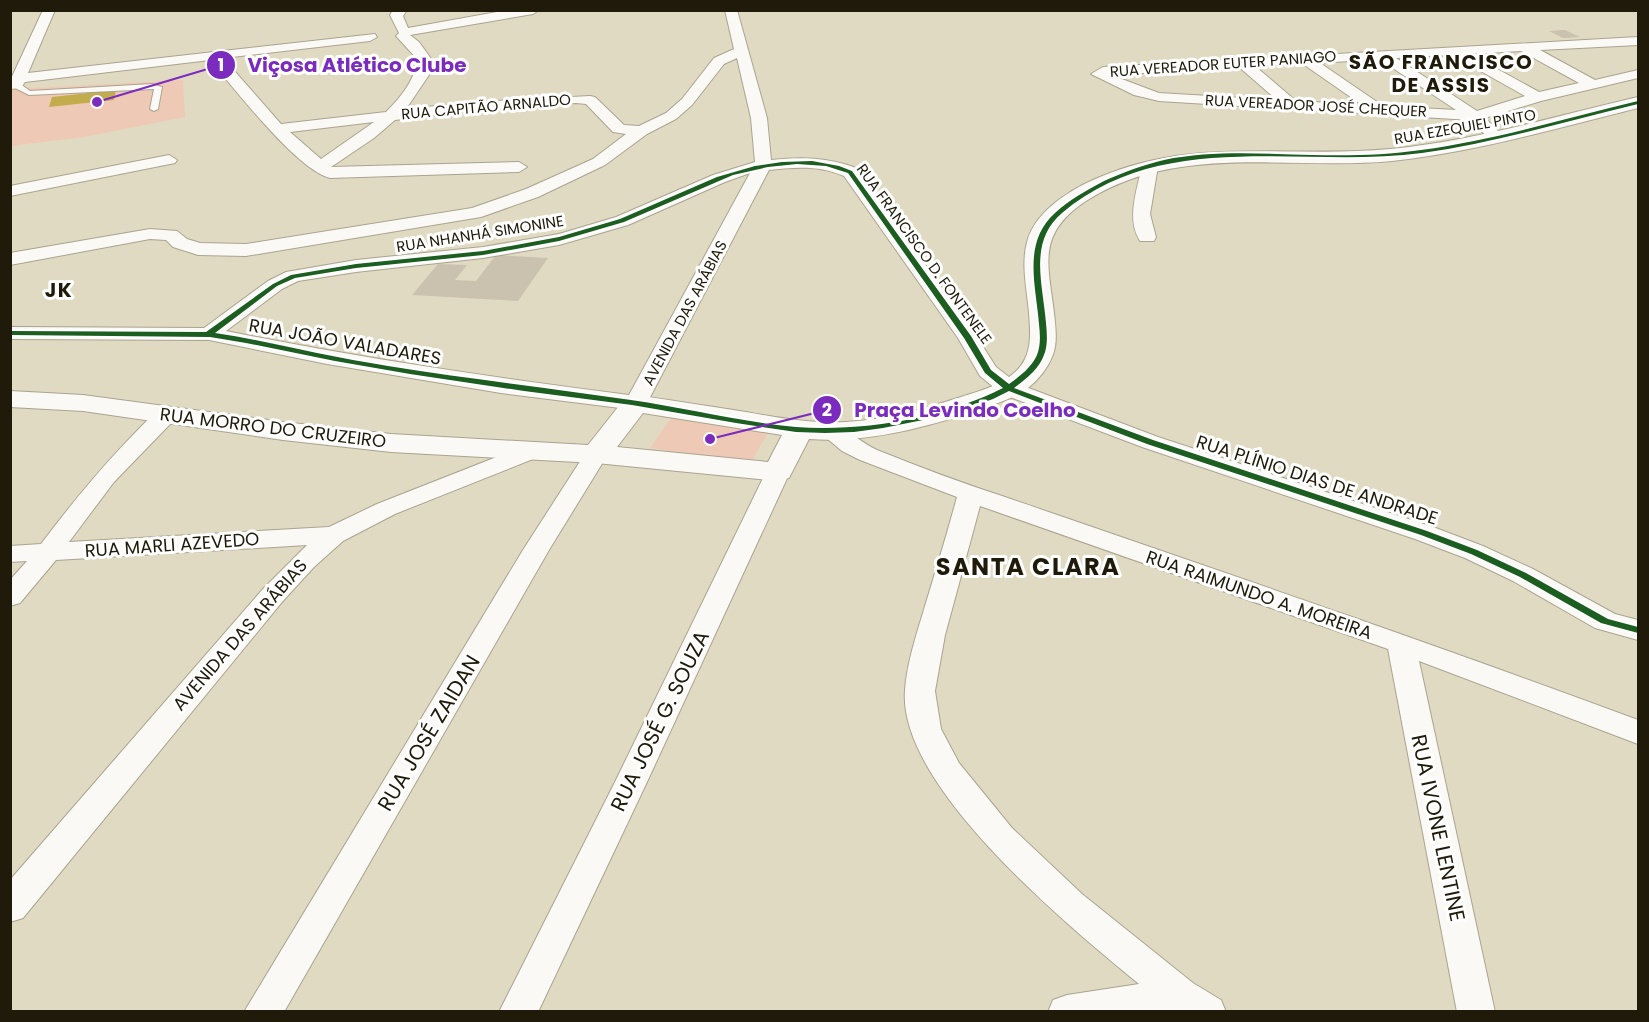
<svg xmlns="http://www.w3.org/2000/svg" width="1649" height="1022" font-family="Poppins,sans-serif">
<rect width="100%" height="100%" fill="#e1dac2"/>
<g fill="#eecab6">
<path d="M183,80L185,117L84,137L11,146L10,86L33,88Z"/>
<path d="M672,416L769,431L750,464L650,448Z"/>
</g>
<path fill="#c3ac4c" d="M116,90L114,100L49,107L52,97Z"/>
<g fill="#cac1af">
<path d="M1565,30L1580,37L1563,38L1549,31Z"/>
<path d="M496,255L548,258L518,301L412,295L438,264L467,265L455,280L476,281Z"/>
</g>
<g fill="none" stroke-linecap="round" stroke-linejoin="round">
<g stroke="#a9a490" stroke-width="2">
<path id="service" d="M13,83H19L30,91L152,84L162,87L158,109L154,111L150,109L154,89L29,95L13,87Z"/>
</g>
<g stroke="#a9a490" stroke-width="2">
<g id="minor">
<path d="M43,10H55L28,73L375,34L377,37L370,41L223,58L281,124L386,112C402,96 413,82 418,60L396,36L399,33L390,15L393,10H407L403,16L408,28L508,10H539L533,14L410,35L419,42L432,60L429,75L406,109L474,102L590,96L595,97L624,125L639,126L666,113L682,99L714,58L734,49L725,10H737L767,118L771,160C800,157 828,157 856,168L975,334L996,367L1018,384L1158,437L1433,527L1483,546L1533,569L1615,614L1638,620V640L1595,628L1513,581L1465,558L1415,539L1142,447L1002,394L980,376L958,338L844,176C820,165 794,167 769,170L647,403L644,408L636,410L501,393L327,364L209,340L10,339V327L204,328L268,281L286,272L356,260L483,247L559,234L616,217L713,175L755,162L751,118L737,58L724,64L692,105L676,119L647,134L605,165L538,197L481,217L246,256L198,255L173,247L166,240L150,239L10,265V253L150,229L177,231L187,239L200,243L246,244L472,208L526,189L593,159L626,134L613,132L586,104L576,103L474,110L395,120L374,138L331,167L519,162L527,167L519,172L330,178C297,170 234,88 210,60L25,82L21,88L10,89V81ZM374,122L321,159L290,132ZM750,173L629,395C494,378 360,358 226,331L282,289L298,281L356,272L483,258L559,245L628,225L725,182Z"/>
<path d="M1638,37V45L1540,50L1595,80L1638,70V78L1541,101L1485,118L1504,137L1496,142L1490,140L1471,120L1159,101L1134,95L1091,74L1103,67ZM1521,51L1579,83L1539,92L1470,54ZM1452,55L1525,96L1477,111L1396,58ZM1379,59L1456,110L1383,106L1320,63ZM1303,64L1362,105L1296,101L1255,66ZM1239,67L1277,100L1159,93L1111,75Z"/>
<path d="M169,155L177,160L175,163L10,196V186Z"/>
<path d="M1150,161L1158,166L1150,214L1156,237L1154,241H1140C1126,219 1137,190 1142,166Z"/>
<path d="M167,407L175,409L178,414L175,419L114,482L69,542L329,527L377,504L527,445L535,443L543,445L547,450L543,455L395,514L343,541L314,567L282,602L23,918L10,922V880L262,590L307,545L56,560L20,603L10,606V580L27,561L10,562V546L41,544C78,495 114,452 159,409Z"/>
<path d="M830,424C847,428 861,443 877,450C919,467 962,483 1005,497C1217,570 1428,642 1638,720V744L1419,661L1495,1012H1457L1388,649L980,506L945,635L935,691L941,729L959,763L1012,828L1082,894L1193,983L1221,1000L1226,1012H1048L1053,1000L1067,995L1139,984C1070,927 897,786 905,690C907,662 917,633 925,606C936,570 947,534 957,497L860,460L842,451L818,431L822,426Z"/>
<path d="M596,447L604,449L608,454L549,550L284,1012H244L523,550L588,449Z"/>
<path d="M778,465L787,467L790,472L647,782L538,1012H499L615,782L766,472L769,467Z"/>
</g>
</g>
<g stroke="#a9a490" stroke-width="2">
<path id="tertiary" d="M1638,97V108C1557,128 1476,152 1392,161C1290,171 1179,142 1086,201C1033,236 1050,268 1055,322C1056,333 1057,346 1052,357C1047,369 1038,380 1028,388C1011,400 991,405 972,412C920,429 865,443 809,439L789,478L778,481L596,463L391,452L283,440L83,411L10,407V391L83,395L283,422L391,434L588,445L626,397L636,395C673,401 710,406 746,412C779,418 813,424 846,422C885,420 923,409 961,397C983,390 1014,382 1025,359C1032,344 1030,328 1029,313C1027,290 1021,265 1027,242C1036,207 1080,184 1110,173C1201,138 1296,158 1390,149C1474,141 1556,116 1638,97ZM643,413L782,435L768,462L617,447Z"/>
</g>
<use href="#service" fill="#faf9f6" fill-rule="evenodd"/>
<use href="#minor" fill="#faf9f6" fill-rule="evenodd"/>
<use href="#tertiary" fill="#faf9f6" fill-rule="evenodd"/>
<g stroke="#fff" stroke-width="4">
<path id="cycleway" d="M1638,101V104C1567,121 1495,143 1422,153C1302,169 1164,127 1062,213C1028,242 1043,284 1046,323C1047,334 1048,345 1044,355C1039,369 1026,379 1014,388L1153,440L1427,531L1477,550L1526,573L1608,619L1638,627V633L1601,623L1520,577L1471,554L1421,535L1147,444L1009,391L993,399L971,407L923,420L883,428L854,432L825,433L796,432L736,423L632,405L524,391L410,374L335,361L246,343L210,337L10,335V331L206,332L273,284L291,275L356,264L483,251L559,237L620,219L717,177L755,166L782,162L812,161L839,166L852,171L971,336L991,370L1009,384C1020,376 1031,368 1037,355C1041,345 1040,334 1039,324C1036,285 1022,243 1055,213C1069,200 1087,190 1104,181C1124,172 1143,165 1164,160C1213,150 1264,154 1313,155C1349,156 1386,155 1421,150C1495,140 1566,118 1638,101ZM797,164L826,166L848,173L964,338L985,373L1003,388C944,418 863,432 796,427C741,422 686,408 631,400C550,388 469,379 388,366C365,362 341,358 317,353C283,346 249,338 215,333L277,286L295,278L356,268L483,255L559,241L624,222L733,175L768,167Z"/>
</g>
<use href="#cycleway" fill="#1b5e20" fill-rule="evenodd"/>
</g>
<g text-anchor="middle" stroke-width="6" stroke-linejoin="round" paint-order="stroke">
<g font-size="15" fill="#1f1a09" stroke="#fff">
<text transform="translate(1223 64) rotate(-4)" y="5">RUA VEREADOR EUTER PANIAGO</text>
<text transform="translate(1316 106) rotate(3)" y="5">RUA VEREADOR JOSÉ CHEQUER</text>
<text transform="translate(486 107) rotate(-5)" y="5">RUA CAPITÃO ARNALDO</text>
<text transform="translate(1465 127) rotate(-10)" y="5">RUA EZEQUIEL PINTO</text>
<text transform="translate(480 234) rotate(-9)" y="5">RUA NHANHÁ SIMONINE</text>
<text transform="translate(924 254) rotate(54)" y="5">RUA FRANCISCO D. FONTENELE</text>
<text transform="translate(685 313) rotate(-62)" y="5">AVENIDA DAS ARÁBIAS</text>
</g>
<g font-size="18" fill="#1f1a09" stroke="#fff">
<text transform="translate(345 342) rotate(10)" y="6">RUA JOÃO VALADARES</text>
<text transform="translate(273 428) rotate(7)" y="6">RUA MORRO DO CRUZEIRO</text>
<text transform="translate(1317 480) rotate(18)" y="6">RUA PLÍNIO DIAS DE ANDRADE</text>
<text transform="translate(172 545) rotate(-4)" y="6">RUA MARLI AZEVEDO</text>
<text transform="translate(1259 595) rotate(19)" y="6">RUA RAIMUNDO A. MOREIRA</text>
<text transform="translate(240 635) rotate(-49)" y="6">AVENIDA DAS ARÁBIAS</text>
</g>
<g font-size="20" font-weight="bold" letter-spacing="1.5" fill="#1f1a09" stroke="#fff">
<text x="1441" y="69">SÃO FRANCISCO<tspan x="1441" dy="23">DE ASSIS</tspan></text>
<text x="59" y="297">JK</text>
</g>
<g font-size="21" fill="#1f1a09" stroke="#fff">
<text transform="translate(660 721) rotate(-64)" y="7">RUA JOSÉ G. SOUZA</text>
<text transform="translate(429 733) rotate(-59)" y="7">RUA JOSÉ ZAIDAN</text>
<text transform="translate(1438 828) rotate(78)" y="7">RUA IVONE LENTINE</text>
</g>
<g font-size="24" font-weight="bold" letter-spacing="1.5" fill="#1f1a09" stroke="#fff">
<text x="1028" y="575">SANTA CLARA</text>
</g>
</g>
<path fill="none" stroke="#7b2cbf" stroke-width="2" d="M97 102L221 65M710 439L827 410"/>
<g fill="#7b2cbf" stroke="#fff" stroke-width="2">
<circle cx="97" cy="102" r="6"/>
<circle cx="710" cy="439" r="6"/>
<circle cx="221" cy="65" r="15"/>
<circle cx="827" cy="410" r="15"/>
</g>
<g font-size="18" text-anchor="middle" font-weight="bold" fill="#fff">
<text x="221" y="71">1</text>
<text x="827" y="416">2</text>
</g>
<g font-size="20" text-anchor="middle" font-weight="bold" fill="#7b2cbf" stroke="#fff" stroke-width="6" stroke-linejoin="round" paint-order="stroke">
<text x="357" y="72">Viçosa Atlético Clube</text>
<text x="965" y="417">Praça Levindo Coelho</text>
</g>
<rect width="1649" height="1022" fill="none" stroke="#1f1a09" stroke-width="24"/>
</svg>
